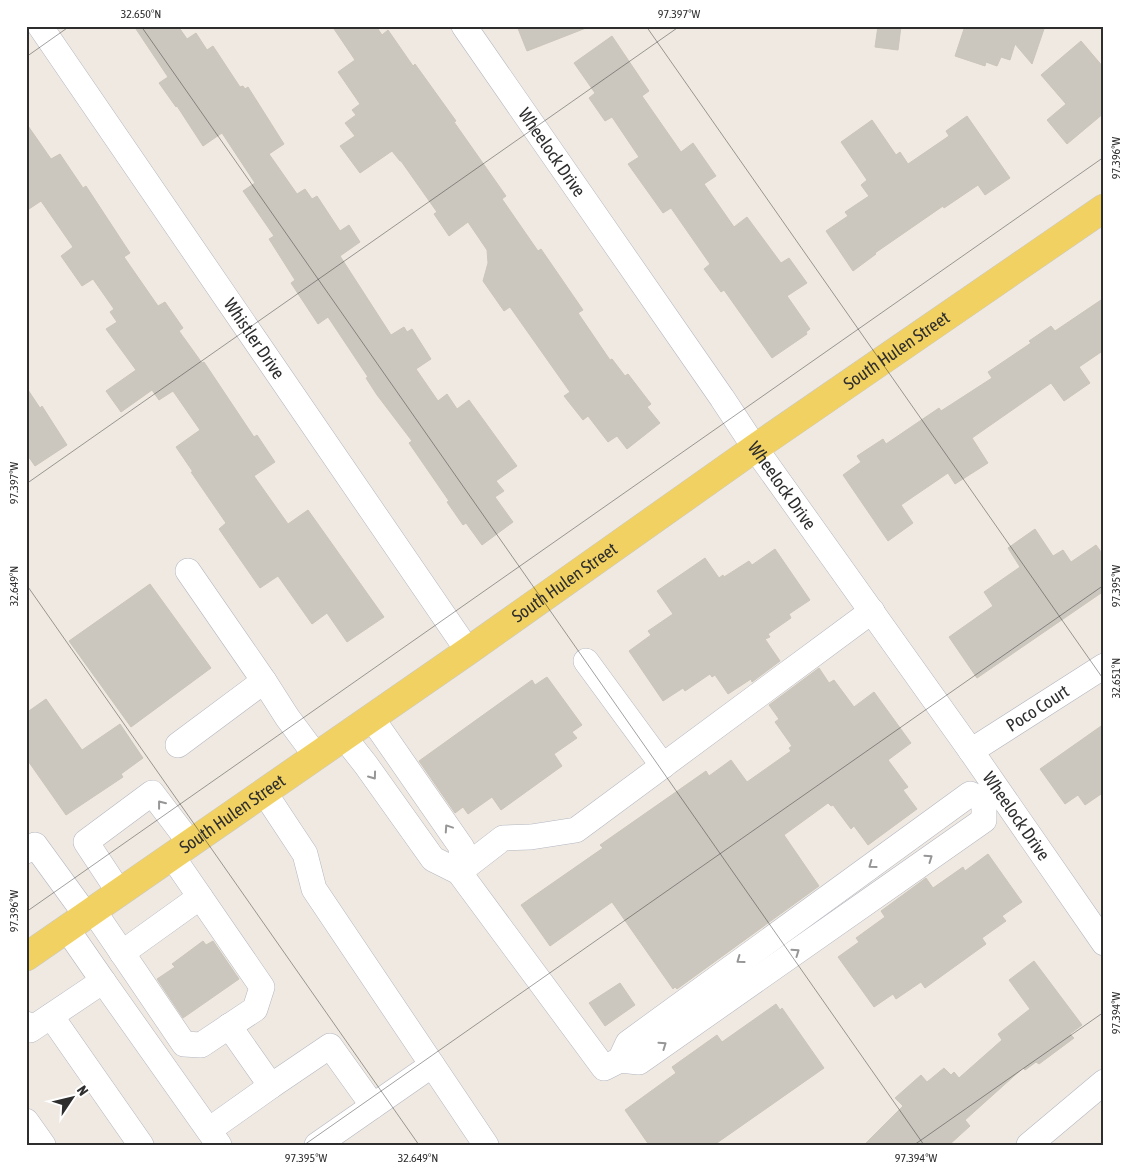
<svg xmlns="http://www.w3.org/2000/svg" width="1130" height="1171" font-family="'Asap Condensed',sans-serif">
<rect width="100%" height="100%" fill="#efe9e1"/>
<g fill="#cbc7bf" stroke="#cbc5ba">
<path d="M134,26H178L187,39L196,33L207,50L213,46L240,87L243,86L245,89L248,87L284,144L269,154L297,194L305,189L312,199L317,196L340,231L349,225L360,242L340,256L391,335L404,327L407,332L412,329L431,359L416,369L438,401L447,394L457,409L469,400L517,466L496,481L504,491L495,497L513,522L482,545L466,523L463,525L447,502L449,501L409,443L412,441L377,395L366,378L368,377L328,317L318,324L291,283L295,280L269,239L274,236L243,191L255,183L222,133L203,146L177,106L176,107L159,83L168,77Z"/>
<path d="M332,26H376L382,35L388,30L413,66L415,64L456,121L454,122L506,196L502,199L538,251L541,249L583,310L578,313L610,360L612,359L625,376L628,374L651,404L647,407L660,423L627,449L617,436L608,442L588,416L583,420L564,396L570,392L510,307L504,311L483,281L488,263L487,250L468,222L449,236L434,214L437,212L401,161H400L392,151L360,173L340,146L355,136L345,123L356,115L352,110L360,104L338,72L355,60Z"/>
<path d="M517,26H586V28L527,51Z"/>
<path d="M878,26H901L898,50L875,47Z"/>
<path d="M965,26H1045L1032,64L1015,44L1010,60L1001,57L997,66L986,62L985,66L955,56Z"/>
<path d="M612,36L649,91L642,96L681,152L693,143L716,176L704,184L734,227L747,217L781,263L789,258L807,283L787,296L810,329L806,332L807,334L772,358L724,290L721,292L704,269L710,264L671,208L663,213L628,164L639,157L612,117L605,121L589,98L595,93L574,63Z"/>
<path d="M1081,41L1104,68V113L1067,144L1047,120L1066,104L1041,75Z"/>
<path d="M967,116L1010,178L985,195L978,185L944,208L943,206L875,253L876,254L853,271L826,231L848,216L845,212L869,196L861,185L867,180L841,142L872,120L896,155L900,152L908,164L949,136L946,131Z"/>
<path d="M26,123L51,159L60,154L83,188L86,186L130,253L124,257L158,306L165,302L183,328L179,331L202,363L204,362L254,437L257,435L275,462L254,476L288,524L308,510L384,617L347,642L327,613L312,624L278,576L260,588L219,529L226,523L191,472H193L176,447L200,430L173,391L159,400L152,390L121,412L106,391L136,370L106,329L117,322L110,312L114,309L93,279L82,286L61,256L73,247L41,201L26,211Z"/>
<path d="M1104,298V350L1079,367L1090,383L1064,401L1051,383L972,438L988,463L955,484L948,473L901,505L913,523L888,541L843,475L861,462L857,456L883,439L886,444L939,408L941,411L992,378L988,372L1031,343L1029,341L1051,326L1055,331Z"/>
<path d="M26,387L40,408L42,406L67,445L35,466L26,453Z"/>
<path d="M1035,529L1053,556L1063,550L1071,562L1096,545L1104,556V591L977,678L949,637L993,606L984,592L1020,567L1008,548Z"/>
<path d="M775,549L810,600L789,614L791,618L768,634L770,637L765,639L780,661L752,682L751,679L728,694L715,675L712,677L710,674L685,691L683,688L663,701L629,651L651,635L648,631L673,614L657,591L705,558L719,578L723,575L724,577L749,561L752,565Z"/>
<path d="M150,584L211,668L131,727L69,641Z"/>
<path d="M819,668L829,683L834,680L854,707L874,692L911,743L888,760L908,787L903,790L917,809L868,845L854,826L851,829L833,805L831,806L828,803L784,835L819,886L677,989L675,987L673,989L612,902L550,946L521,905L603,848L600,845L706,771L709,776L731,760L747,782L791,751L789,748L792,746L775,722L779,719L769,705Z"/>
<path d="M547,677L582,725L572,732L577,738L554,754L562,766L501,810L492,797L468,814L463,807L455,813L419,761L532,680L535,685Z"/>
<path d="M46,699L82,750L120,724L143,758L121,774L123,777L66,815L26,758V713Z"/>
<path d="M1104,724V792L1085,805L1078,795L1065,804L1040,769Z"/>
<path d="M988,854L1022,902L1002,916L1006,921L982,938L986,944L925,988L921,982L896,999L893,994L874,1007L838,957L859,942L856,938L885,917L881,911L926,878L933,888L963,867L965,871Z"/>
<path d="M203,941L206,945L213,941L239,979L183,1018L157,979L175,967L172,964Z"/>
<path d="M1034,961L1082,1025L1070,1034L1074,1038L1039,1064L1036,1062L1025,1070L1023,1068L965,1120L970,1126L949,1145H864L903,1106L895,1098L921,1075L927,1082L944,1068L951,1075L954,1072L959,1078L1002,1040L998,1034L1030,1009L1009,980Z"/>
<path d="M620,983L635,1005L605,1026L589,1003Z"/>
<path d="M776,1004L780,1010L782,1008L824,1068L714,1145H649L625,1110L676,1073L672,1067L717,1035L722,1042Z"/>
</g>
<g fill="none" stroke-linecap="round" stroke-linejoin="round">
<g stroke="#b4b7c1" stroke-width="26">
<g id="minor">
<path id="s1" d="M40,26L468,651"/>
<path id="s2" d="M464,26L722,398L755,448L971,751L1104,943"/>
<path d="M188,571L264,681"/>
<path d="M586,661L663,766"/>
<path d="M371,717L462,848L459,872"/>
<path d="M344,737L366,765L433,859L459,872L604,1068L620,1060L639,1062L984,820V800"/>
<path d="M178,745L264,681L287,717L316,756"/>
<path id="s3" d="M971,751L1104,666"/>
<path d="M264,792L305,854L314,889L486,1145"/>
<path d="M26,851L35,845L86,915"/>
<path d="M459,872L503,838L531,837L576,830L872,611"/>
<path d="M119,892L86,842L152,793L190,843"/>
<path d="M93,910L184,1044L201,1045L255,1009L262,987L172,856"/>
<path d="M67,929L103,981"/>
<path d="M122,953L200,897"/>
<path d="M51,1016L141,1145"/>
<path d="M26,1024L30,1030L103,981L219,1145"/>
<path d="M229,1026L271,1086L330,1046L373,1106"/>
<path d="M620,1060L628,1043L970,794L984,800"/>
<path d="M26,1121L43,1145"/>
<path d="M209,1130L271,1086"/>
<path d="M317,1145L432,1065"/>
<path d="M1029,1145L1104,1082"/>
</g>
</g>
<g stroke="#c9c9c9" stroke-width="29">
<g id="major">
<path id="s4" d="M26,957L468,651L755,448L1104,208"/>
</g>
</g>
<use href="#minor" stroke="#fff" stroke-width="25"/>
<use href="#major" stroke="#f2d163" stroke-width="28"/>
</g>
<defs><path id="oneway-chevron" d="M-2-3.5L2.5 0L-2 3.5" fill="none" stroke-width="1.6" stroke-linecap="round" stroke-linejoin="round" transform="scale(1.25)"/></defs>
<g stroke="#969696">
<use href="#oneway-chevron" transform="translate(373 776) rotate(54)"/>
<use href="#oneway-chevron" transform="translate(161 804) rotate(-128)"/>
<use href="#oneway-chevron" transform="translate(448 828) rotate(-124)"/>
<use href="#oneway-chevron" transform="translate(929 858) rotate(-35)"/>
<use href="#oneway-chevron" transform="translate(872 865) rotate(144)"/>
<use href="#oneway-chevron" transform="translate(796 952) rotate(-35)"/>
<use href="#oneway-chevron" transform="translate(740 960) rotate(144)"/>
<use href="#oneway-chevron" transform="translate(663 1045) rotate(-35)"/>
</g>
<path fill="none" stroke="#2e2e2e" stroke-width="1" stroke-opacity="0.45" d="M141,26L924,1145M646,26L1104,680M26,57L70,26M26,484L680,26M26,584L419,1145M26,912L1104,157M304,1145L1104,585M914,1145L1104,1012"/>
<g text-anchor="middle" stroke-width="4" stroke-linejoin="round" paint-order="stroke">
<g font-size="18" fill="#2e2e2e" stroke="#fff">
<text dy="6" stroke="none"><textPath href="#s2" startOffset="154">Wheelock Drive</textPath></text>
<text dy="6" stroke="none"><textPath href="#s1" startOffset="379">Whistler Drive</textPath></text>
<text dy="6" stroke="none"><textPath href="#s4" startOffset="1061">South Hulen Street</textPath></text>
<text dy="6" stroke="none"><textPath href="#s2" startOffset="559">Wheelock Drive</textPath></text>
<text dy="6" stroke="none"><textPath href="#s4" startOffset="656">South Hulen Street</textPath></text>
<text dy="6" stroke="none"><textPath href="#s3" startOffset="79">Poco Court</textPath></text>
<text dy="6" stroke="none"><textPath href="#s4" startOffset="251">South Hulen Street</textPath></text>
<text dy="6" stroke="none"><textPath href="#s2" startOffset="964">Wheelock Drive</textPath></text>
</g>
</g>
<rect width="1130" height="1171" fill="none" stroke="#ffffff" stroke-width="55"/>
<g transform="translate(72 1098) rotate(55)" stroke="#ffffff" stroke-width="4" paint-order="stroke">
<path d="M0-4L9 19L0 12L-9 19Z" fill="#2e2e2e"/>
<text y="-8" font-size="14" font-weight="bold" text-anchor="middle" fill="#2e2e2e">N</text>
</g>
<rect x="28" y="28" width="1074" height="1116" fill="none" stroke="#2e2e2e" stroke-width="2"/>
<g font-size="12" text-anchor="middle" fill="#2e2e2e">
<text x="141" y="18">32.650°N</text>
<text x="679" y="18">97.397°W</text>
<text transform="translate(1116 158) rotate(-90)" y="4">97.396°W</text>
<text transform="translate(14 483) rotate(-90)" y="4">97.397°W</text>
<text transform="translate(1116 586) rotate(-90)" y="4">97.395°W</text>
<text transform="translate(14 586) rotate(-90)" y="4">32.649°N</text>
<text transform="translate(1116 678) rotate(-90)" y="4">32.651°N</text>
<text transform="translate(14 911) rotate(-90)" y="4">97.396°W</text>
<text transform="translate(1116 1013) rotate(-90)" y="4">97.394°W</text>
<text x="306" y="1162">97.395°W</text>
<text x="418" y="1162">32.649°N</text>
<text x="916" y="1162">97.394°W</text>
</g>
</svg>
